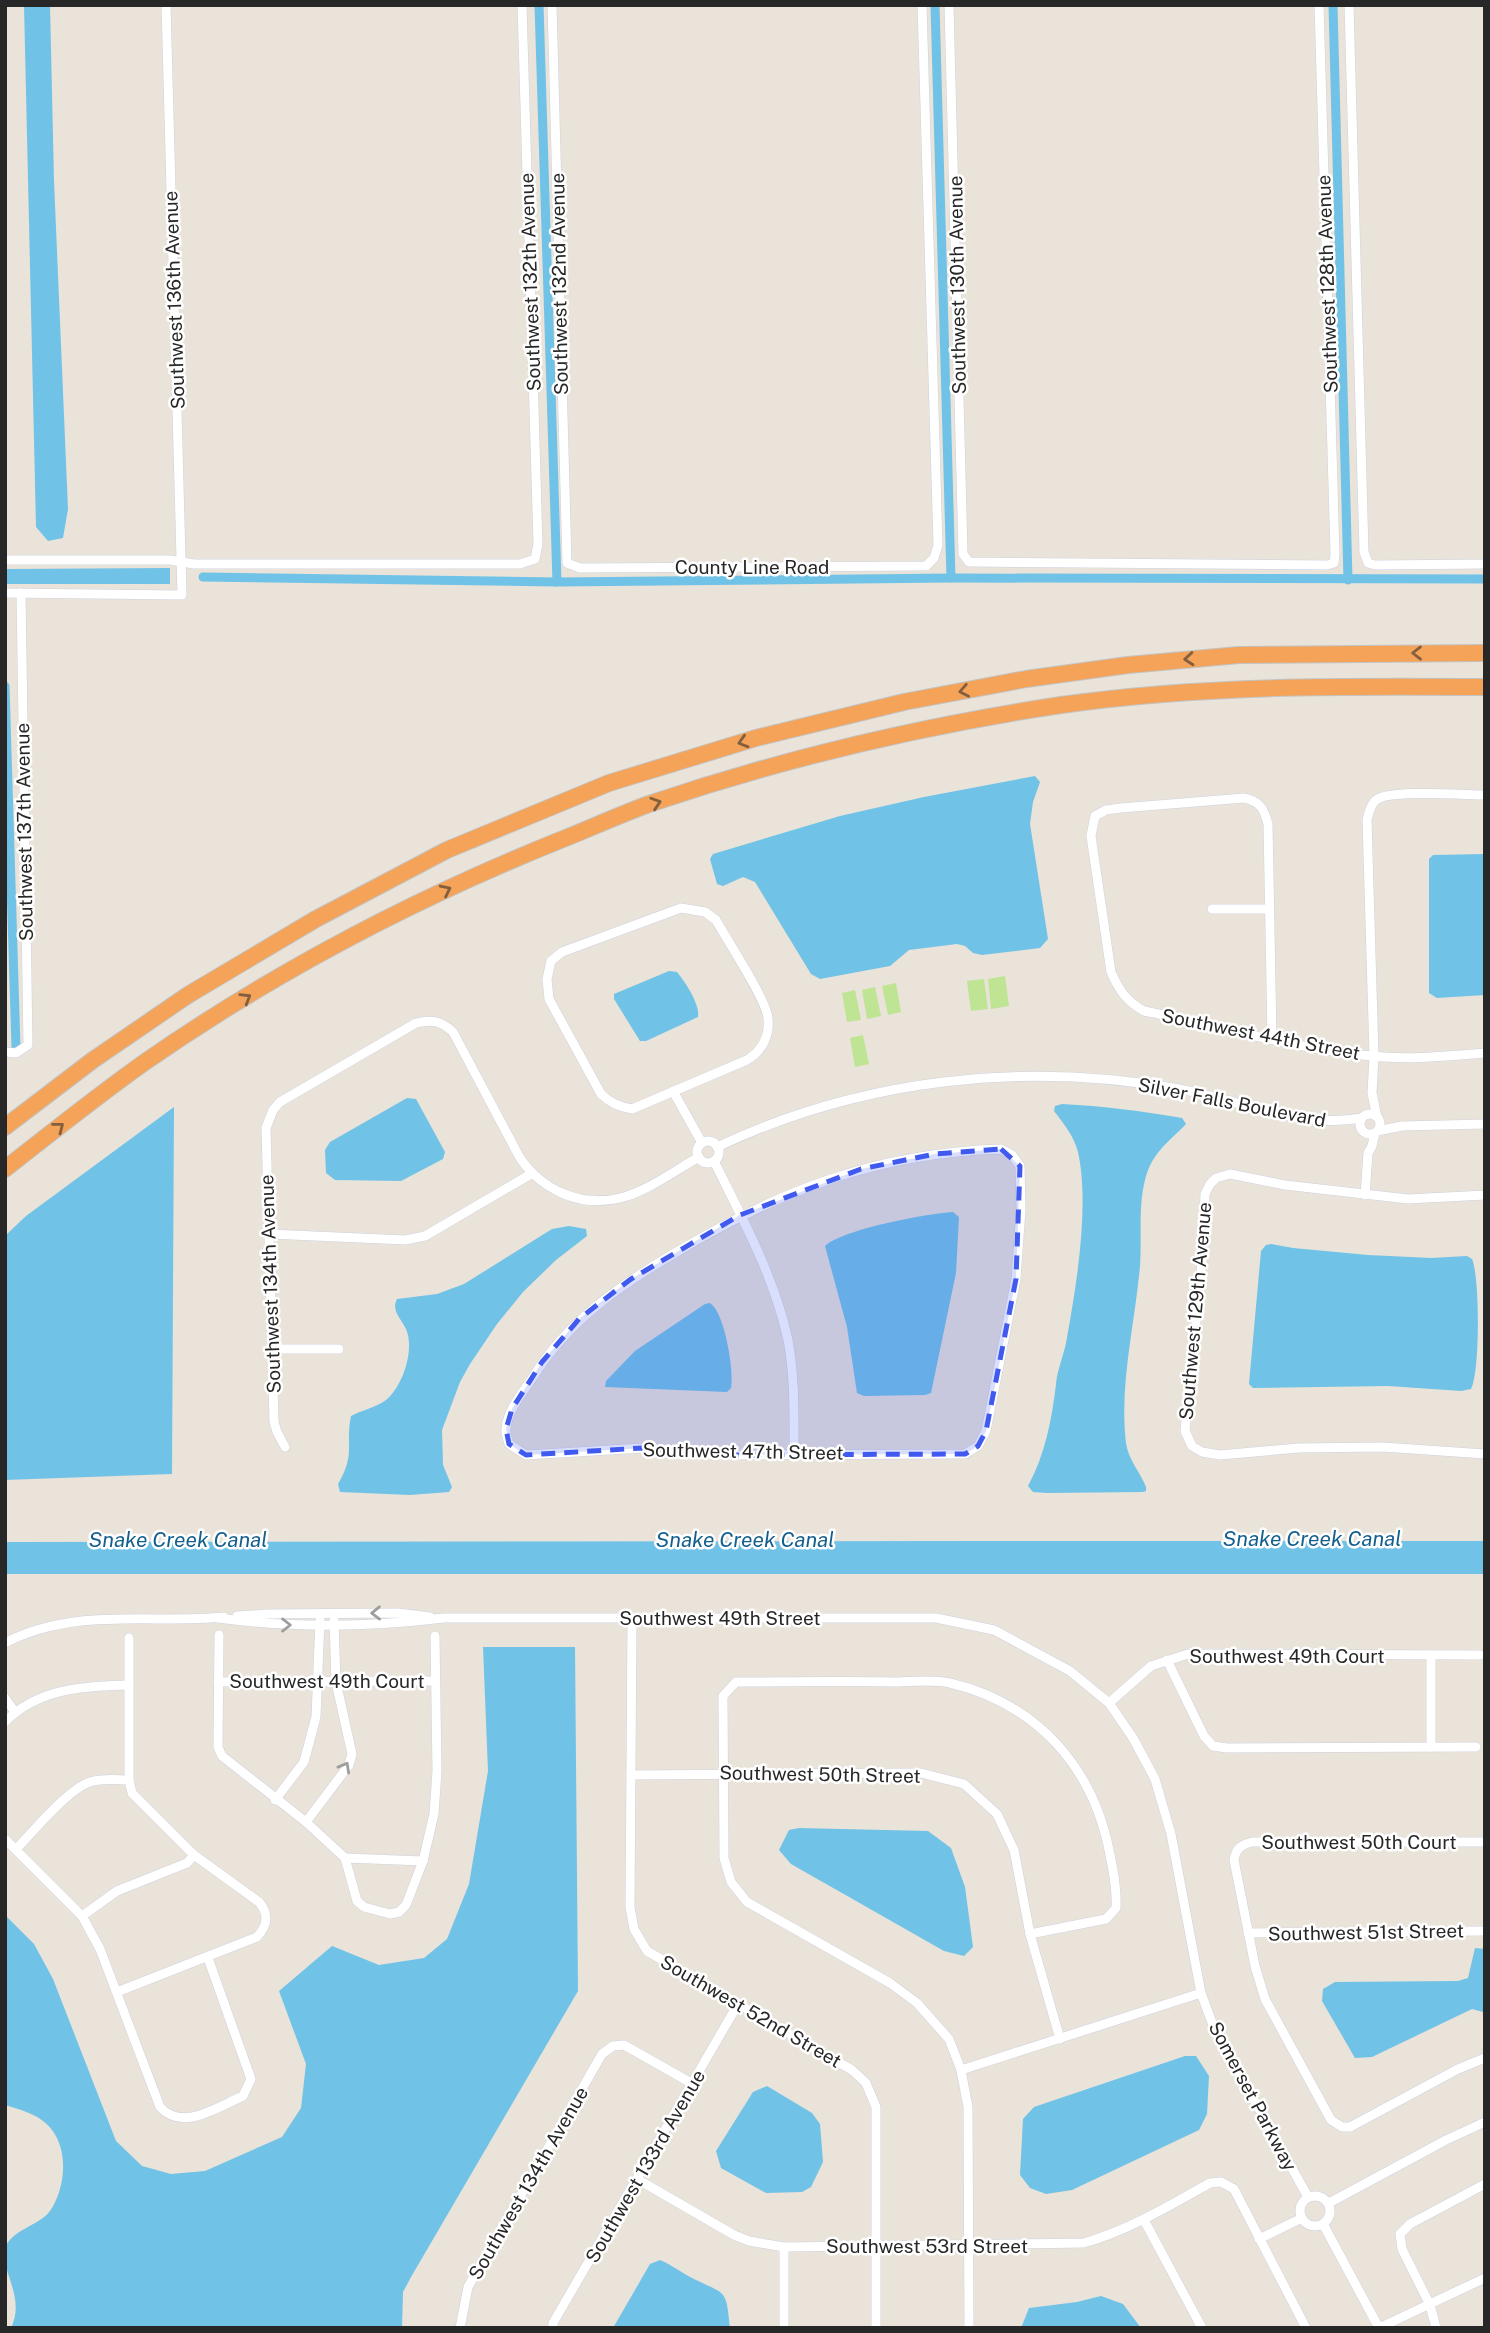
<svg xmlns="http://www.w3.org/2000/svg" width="1490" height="2333" font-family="'Public Sans',sans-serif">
<rect width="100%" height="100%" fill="#e9e3d9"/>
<g fill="#bfe494">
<path d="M1005,976L1009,1006L991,1009L988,979Z"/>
<path d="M984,979L988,1009L971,1011L967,981Z"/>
<path d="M896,983L901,1012L888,1015L882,986Z"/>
<path d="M875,987L881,1016L867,1019L862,990Z"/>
<path d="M855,990L861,1020L847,1022L842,993Z"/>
<path d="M863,1035L869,1064L855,1067L850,1038Z"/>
</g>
<g fill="#71c2e7">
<path d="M24,5H50L54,181L68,509L63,538L48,541L36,527Z"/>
<path d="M170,568V584H5V569Z"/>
<path d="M1035,776L1040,782L1033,802L1030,824L1048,939L1040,948L982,955L973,953L965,946L957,944L909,950L890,966L820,979L811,974L755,882L743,877L723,886L717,884L710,859L713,854L840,816L924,797Z"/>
<path d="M1485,854V995L1437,998L1429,993V859L1433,855Z"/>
<path d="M669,971L677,972C685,982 700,1004 698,1017L646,1041H640L614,999V994Z"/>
<path d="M407,1098L416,1099L445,1152L443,1159L401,1181L335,1180L326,1173L325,1150L330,1142Z"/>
<path d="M1062,1104C1103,1106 1142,1111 1182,1118L1186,1124C1168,1143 1152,1152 1145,1180C1138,1207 1142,1238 1140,1266C1135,1324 1119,1384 1126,1443C1128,1459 1140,1472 1146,1487V1491L1143,1492L1047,1493L1033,1492L1028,1486C1045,1455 1052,1419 1056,1384C1057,1371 1063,1357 1066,1343C1076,1288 1090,1206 1078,1152C1074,1136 1064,1124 1054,1111L1055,1106Z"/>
<path d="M174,1107L172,1474L5,1480V1236L26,1216Z"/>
<path d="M953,1212L959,1217L956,1273L931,1393L925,1395L864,1396L857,1393L847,1327L825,1246C844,1229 925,1214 953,1212Z"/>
<path d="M569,1226L586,1229L587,1236L556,1260L523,1292L497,1324L470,1364L460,1382L442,1430L443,1465L452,1487L449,1492L410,1495L340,1492L338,1484C356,1454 345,1445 351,1416C362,1410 375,1408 386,1400C403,1386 415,1349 406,1329C401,1318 391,1311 397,1299L437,1294L464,1284L552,1229Z"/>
<path d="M1271,1244L1293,1248L1368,1255L1431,1258L1467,1256L1472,1259C1480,1277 1480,1374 1471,1389L1461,1391L1388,1386L1253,1388L1249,1384L1261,1251L1266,1245Z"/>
<path d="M710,1303C725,1313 734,1371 731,1388L727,1392L605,1387L606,1381L635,1351L705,1304Z"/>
<path d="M988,1541H1485V1574H5V1542Z"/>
<path d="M483,1647H575L578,1991L411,2277L403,2292L402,2328H11C26,2297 0,2271 5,2249C10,2230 39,2226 50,2211C65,2189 69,2152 52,2130C41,2115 22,2110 5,2105V1915L34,1944L53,1979L116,2141L142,2166L171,2174L205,2171L282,2137L301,2108L306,2064L279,1991L332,1946L379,1965L424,1958L447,1939L469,1884L488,1771Z"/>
<path d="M799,1828L928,1831L951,1848L965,1887L973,1947L964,1956L944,1951L791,1864L779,1850L789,1830Z"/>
<path d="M1475,1948L1485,1949V2016L1483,2012L1472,2009L1372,2057L1355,2058L1322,2001L1323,1989L1335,1982L1458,1981L1468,1978Z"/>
<path d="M1185,2056H1196L1209,2076L1207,2114L1199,2130L1072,2190L1046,2194L1030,2188L1020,2175L1023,2119L1034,2107Z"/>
<path d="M767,2086L812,2113L820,2124L823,2162L811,2187L802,2192L766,2193L721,2168L716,2151L753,2092Z"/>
<path d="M660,2260C672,2265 682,2273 694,2279C727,2295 726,2289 730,2328H613L650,2264Z"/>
<path d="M1101,2296L1123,2304L1141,2328H1021L1029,2308L1077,2302Z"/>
</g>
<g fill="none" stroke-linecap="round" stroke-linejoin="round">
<g stroke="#71c2e7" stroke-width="9">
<path d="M539,5L557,582"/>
<path d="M935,5L951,578"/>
<path d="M1333,5L1348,580"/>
<path d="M203,577L557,582L951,578L1485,579"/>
<path d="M5,686L16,1048"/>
</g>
<g stroke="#cfd1e0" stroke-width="10">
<g id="minor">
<path d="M552,5L567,563L580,568L926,566L934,558L938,545L922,5"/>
<path d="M949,5L963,554L969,562L1327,565L1334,563L1335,554L1319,5"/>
<path d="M1349,5L1364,552L1368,563L1375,565L1485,564"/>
<path d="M5,560H170L194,564H520L535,559L538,544L522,5"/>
<path d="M5,593L182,595L166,5"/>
<path d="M681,908L705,912L716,920C727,940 766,999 768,1018C770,1036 762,1051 747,1060L632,1109C619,1107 610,1103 601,1094L549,999L547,979L551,961L562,952Z"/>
<path d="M1212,909H1269"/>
<path d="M1272,1038L1268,824C1264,809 1260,801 1244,798L1121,808L1106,810L1095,816L1091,836L1111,972C1119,990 1126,1001 1144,1011C1220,1026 1295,1049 1372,1056C1409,1060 1447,1056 1485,1053"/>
<path d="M5,1052L16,1053L28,1045L21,593"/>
<path d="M673,1091L702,1143"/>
<circle cx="1370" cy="1124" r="10"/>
<path d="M1377,1117L1372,1093L1374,1056L1367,820C1369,813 1370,805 1376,800C1389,789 1465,795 1485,795"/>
<path d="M1377,1131L1402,1126L1485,1124"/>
<circle cx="708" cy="1152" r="11"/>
<path d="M717,1147C861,1079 1023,1061 1179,1089C1240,1100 1300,1129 1362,1118"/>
<path d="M1001,1149L1012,1155L1020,1166L1021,1209L1016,1279L986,1431L978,1446L965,1454L718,1455L643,1448L526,1455L509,1444C508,1440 505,1433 506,1429C507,1411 523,1392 533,1377C569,1320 619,1286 675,1253C780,1190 878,1153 1001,1149Z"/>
<path d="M714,1161C743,1220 774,1276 788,1340C795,1377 794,1416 794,1454"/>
<path d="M1365,1195L1368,1153L1372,1146L1375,1133"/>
<path d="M1485,1195L1408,1199L1285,1185L1230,1174L1216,1178L1210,1184L1205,1194L1202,1262L1185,1431L1192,1446L1202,1452L1220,1455L1299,1448L1383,1447L1485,1454"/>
<path d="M269,1234L405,1240L425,1236L531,1174"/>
<path d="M272,1349H339"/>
<path d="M285,1447L277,1432L274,1422L266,1128L273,1110L280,1102L416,1023C432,1019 441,1021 453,1032L520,1158C542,1190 581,1208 620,1198C648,1191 674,1171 699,1157"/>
<path d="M237,1616L268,1614L398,1613L430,1617"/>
<path d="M218,1618C293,1628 369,1627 444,1618H936L994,1630L1070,1671L1109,1703L1133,1738L1155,1779L1171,1834L1201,1993L1214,2028L1308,2197"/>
<path d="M632,1619L630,1907L634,1929L647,1951L852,2070L866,2083L876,2107V2328"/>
<path d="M219,1635L218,1747L222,1756L306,1822L345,1858"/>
<path d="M5,1643C73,1607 150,1624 224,1617"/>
<path d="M1167,1660L1204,1736L1213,1746L1227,1748L1476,1747"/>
<path d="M218,1682L435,1681"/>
<path d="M5,1698L15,1712"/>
<path d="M1109,1703L1151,1666L1188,1654L1480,1655"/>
<path d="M5,1722C38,1688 85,1686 129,1685"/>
<path d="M1431,1747V1656"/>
<path d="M631,1775L921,1773L964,1784L997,1814L1014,1850L1030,1934L1060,2039"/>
<path d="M275,1800L304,1762L316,1717L320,1620"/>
<path d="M306,1822L349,1765L352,1754L336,1682L334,1620"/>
<path d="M5,1839L82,1916L100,1949L160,2107C183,2132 217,2107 243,2096L251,2079L208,1958"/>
<path d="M1485,1842H1252C1241,1845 1236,1848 1234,1860L1255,1966L1265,1999L1331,2120L1342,2127H1350L1458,2069L1485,2058"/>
<path d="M16,1849C33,1832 68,1789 90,1782C103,1778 117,1780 129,1780"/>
<path d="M345,1858L357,1901L364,1907L390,1914L399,1912L406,1905L423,1861L434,1814L437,1771L435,1636"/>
<path d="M345,1858L423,1861"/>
<path d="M82,1916L117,1891L187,1863L194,1855"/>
<path d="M1248,1933L1485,1931"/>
<path d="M117,1992L257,1937C268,1925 269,1914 259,1902L194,1855L132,1793L129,1780V1638"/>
<path d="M961,2070L1201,1993"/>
<path d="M637,2179L734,2235L749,2241L784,2247L1084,2243C1129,2230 1169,2206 1210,2183L1221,2182L1234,2189L1306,2328"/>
<circle cx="1315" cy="2211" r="15"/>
<path d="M1329,2203L1446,2140L1485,2122"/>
<path d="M1144,2220L1202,2328"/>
<path d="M1323,2224L1379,2328L1485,2278"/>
<path d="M1259,2239L1302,2218"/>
<path d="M460,2328L468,2287L602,2054L613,2046L624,2045L693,2084"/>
<path d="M553,2328V2323L738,2004"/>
<path d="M784,2328V2247"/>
<path d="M969,2328L968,2107L961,2070L949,2039L917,2003L890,1983L747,1902L731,1882L724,1858L723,1696L736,1682C788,1682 840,1681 891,1682C910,1682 932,1679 950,1683C1038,1704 1094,1768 1110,1855C1114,1873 1117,1890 1116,1908L1106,1919L1030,1934"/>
<path d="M1436,2328L1430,2305L1402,2249L1400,2234L1410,2224L1485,2184"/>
</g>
</g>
<g stroke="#c3c3c3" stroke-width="18">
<g id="motorway">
<path d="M5,1127L93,1060L188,995L316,919L447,850L609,783L756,738L904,702L1026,679L1128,665L1239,655L1485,653"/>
<path d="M5,1169C51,1133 97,1096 145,1062C276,971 420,896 568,837C595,826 622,814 649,804C782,759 922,726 1061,705C1201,685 1344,686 1485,687"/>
</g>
</g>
<use href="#minor" stroke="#fff" stroke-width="9"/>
<use href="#motorway" stroke="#f4a359" stroke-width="16"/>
</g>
<defs><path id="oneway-chevron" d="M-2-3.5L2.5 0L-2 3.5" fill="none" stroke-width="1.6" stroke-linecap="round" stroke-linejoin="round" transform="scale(1.75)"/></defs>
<g stroke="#835f3e">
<use href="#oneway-chevron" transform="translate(1417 653) rotate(180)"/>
<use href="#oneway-chevron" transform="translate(1189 659) rotate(175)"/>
<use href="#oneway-chevron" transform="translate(964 691) rotate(169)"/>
<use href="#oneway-chevron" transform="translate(743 742) rotate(163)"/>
<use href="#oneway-chevron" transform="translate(656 803) rotate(-18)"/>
<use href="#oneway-chevron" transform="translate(446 890) rotate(-26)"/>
<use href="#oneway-chevron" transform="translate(246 998) rotate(-31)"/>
<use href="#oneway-chevron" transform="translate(59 1127) rotate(-38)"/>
</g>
<g stroke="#9e9e9e">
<use href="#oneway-chevron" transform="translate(376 1613) rotate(179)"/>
<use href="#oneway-chevron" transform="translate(286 1625)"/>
<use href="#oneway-chevron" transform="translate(345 1767) rotate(-61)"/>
</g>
<path fill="#4059ef" fill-opacity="0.2" stroke="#4059ef" stroke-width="5" stroke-dasharray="14 9" stroke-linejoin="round" d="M1001,1149L1020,1166L1016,1279L986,1431L978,1446L965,1454L718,1455L643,1448L526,1455L509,1444L506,1429L512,1409L542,1362L579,1319L631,1279L740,1215L861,1169L935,1154Z"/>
<g text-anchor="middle" stroke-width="5" stroke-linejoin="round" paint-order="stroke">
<g font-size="19" fill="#272727" stroke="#fff">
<text transform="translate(530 282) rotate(-92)" y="7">Southwest 132th Avenue</text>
<text transform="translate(559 284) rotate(-91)" y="7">Southwest 132nd Avenue</text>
<text transform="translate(1327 284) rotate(-92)" y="7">Southwest 128th Avenue</text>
<text transform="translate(957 285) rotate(-91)" y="7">Southwest 130th Avenue</text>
<text transform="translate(174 300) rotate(-92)" y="7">Southwest 136th Avenue</text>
<text x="752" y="574">County Line Road</text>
<text transform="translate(24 832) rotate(-91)" y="7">Southwest 137th Avenue</text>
<text transform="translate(1261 1034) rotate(11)" y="7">Southwest 44th Street</text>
<text transform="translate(1232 1102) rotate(11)" y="7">Silver Falls Boulevard</text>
<text transform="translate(270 1284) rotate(-92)" y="7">Southwest 134th Avenue</text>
<text transform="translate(1195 1311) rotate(-85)" y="7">Southwest 129th Avenue</text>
<text transform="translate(743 1451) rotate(1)" y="7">Southwest 47th Street</text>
<text x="720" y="1625">Southwest 49th Street</text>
<text x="1287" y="1663">Southwest 49th Court</text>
<text x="327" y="1688">Southwest 49th Court</text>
<text transform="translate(820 1774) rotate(1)" y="7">Southwest 50th Street</text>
<text x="1359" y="1849">Southwest 50th Court</text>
<text transform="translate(1366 1932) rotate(-1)" y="7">Southwest 51st Street</text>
<text transform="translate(751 2011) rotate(30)" y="7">Southwest 52nd Street</text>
<text transform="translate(1253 2096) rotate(62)" y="7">Somerset Parkway</text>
<text transform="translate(645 2166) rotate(-60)" y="7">Southwest 133rd Avenue</text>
<text transform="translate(528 2183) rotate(-60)" y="7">Southwest 134th Avenue</text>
<text x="927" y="2253">Southwest 53rd Street</text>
</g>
<g font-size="21" font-style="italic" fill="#145f8e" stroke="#fff">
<text x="1312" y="1546">Snake Creek Canal</text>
<text x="178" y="1547">Snake Creek Canal</text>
<text x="745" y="1547">Snake Creek Canal</text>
</g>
</g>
<rect width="1490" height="2333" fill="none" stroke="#272727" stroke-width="14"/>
</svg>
